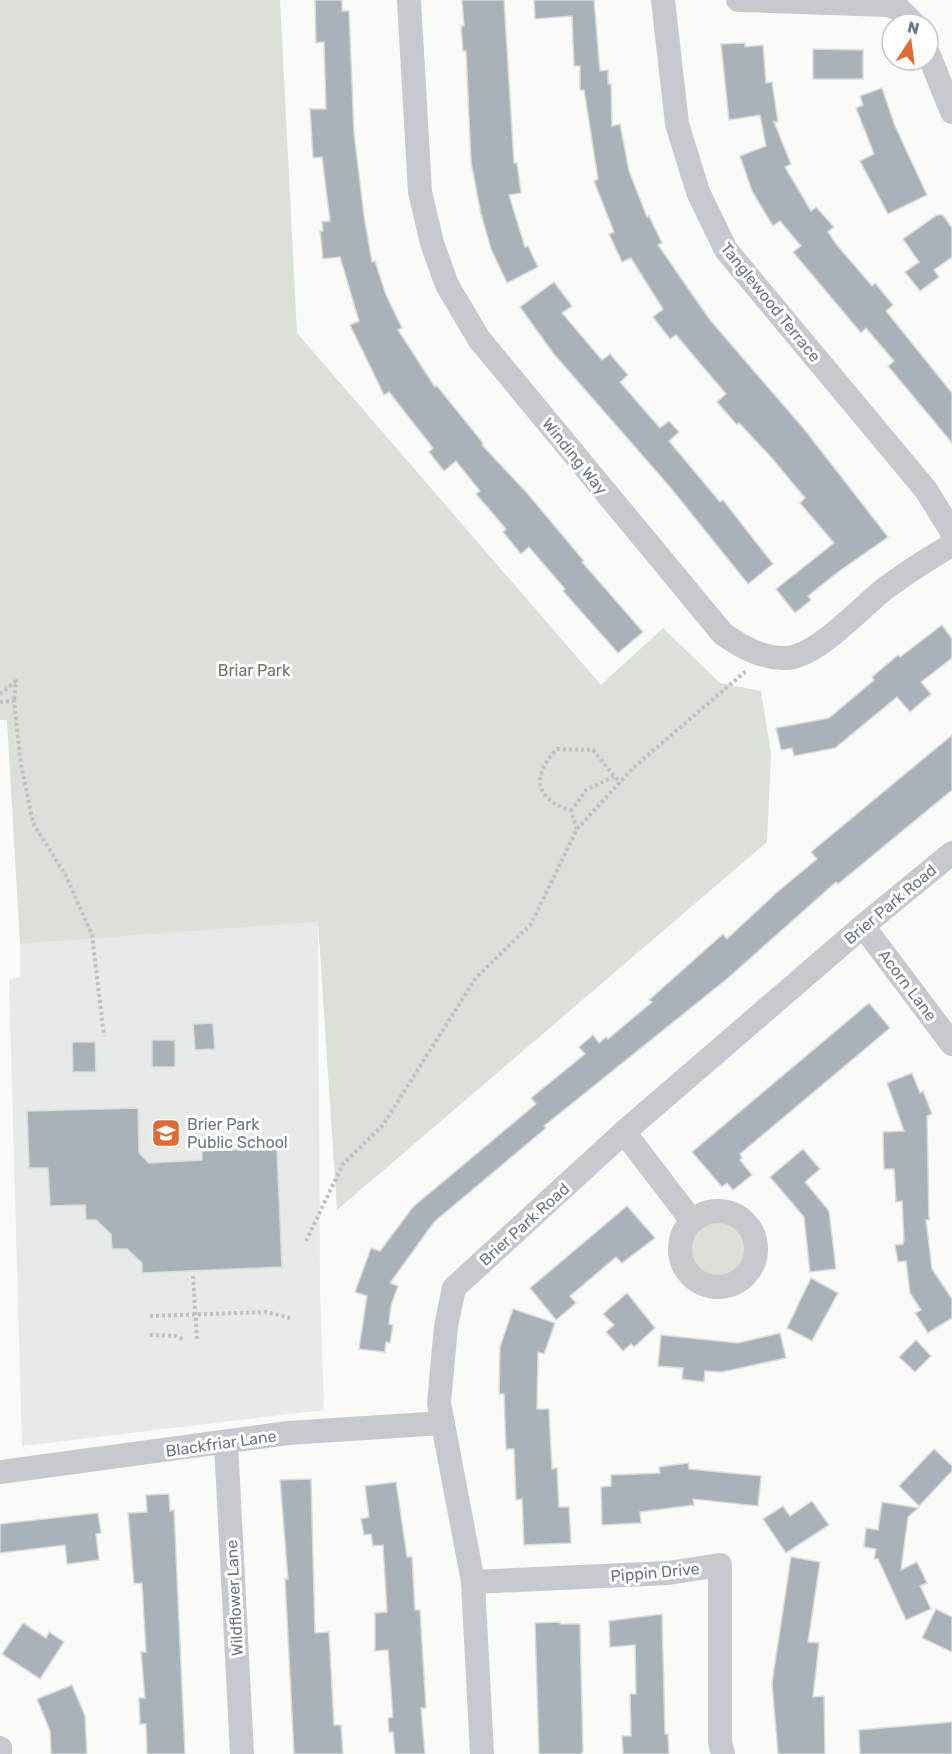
<svg xmlns="http://www.w3.org/2000/svg" width="952" height="1754" font-family="Rubik,sans-serif">
<rect width="100%" height="100%" fill="#fafaf8"/>
<path fill="#e8e9e9" d="M318,922L320,1288L324,1410L22,1446L9,979L20,977V944Z"/>
<g fill="#dbe1d9">
<path d="M0,0H280L297,333L601,685L663,628L720,683L761,691L771,753L767,842L337,1210L318,922L20,944L7,720H0Z"/>
<circle cx="718" cy="1250" r="29"/>
</g>
<g fill="#aab2b9" stroke="#dcdcda" stroke-width="1.5">
<path d="M315,0H342V11H349L354,133L364,216L372,262L375,261L386,295L402,328L398,330L435,387L437,386L483,443L482,445L527,493L584,561L582,562L643,632L618,653L563,591L565,589L529,547L521,554L503,532L506,529L476,494L480,491L456,461L444,471L429,452L433,448L389,392L384,395L350,325L359,321L340,257L323,259L320,231H323L322,222L330,221L322,157L313,158L310,109H326L324,42L316,43Z"/>
<path d="M462,0H504L514,163H517L521,193L509,195L525,247L528,246L538,267L507,283L491,249L481,214L471,162L466,51H463L461,26H464Z"/>
<path d="M534,0H594L600,71L608,70V84H611L612,126L620,124L629,171L647,217L649,216L662,243L658,245L710,320L804,429L888,537L838,572L808,596L811,600L795,613L776,589L834,543L800,503L805,498L771,457L739,423L737,425L717,402L726,394L676,335L670,339L653,317L663,309L631,258L622,262L609,234L614,232L594,181L598,179L584,90H580V66H574L572,16L535,19Z"/>
<path d="M745,43V47L763,45L766,83L772,82L778,122H774L791,164L785,167L811,211L816,207L834,227L828,232L836,244L872,286L875,283L893,305L886,311L952,393V443L888,366L894,361L866,328L861,333L793,252L801,246L780,221L773,226L752,191L740,156L766,146L760,115L729,120L721,44Z"/>
<path d="M813,49L863,50V79H813Z"/>
<path d="M882,88L895,126L927,195L888,214L860,161L874,154L856,108L863,105L860,96Z"/>
<path d="M937,215H943L952,228V257L934,270L939,277L920,291L905,272L919,262L903,239Z"/>
<path d="M554,282L572,306L562,313L602,360L610,354L628,375L620,382L660,428L669,421L679,432L669,441L720,502L723,500L773,564L748,584L670,487L553,353L520,307Z"/>
<path d="M942,625L952,639V658L921,682L931,694L910,712L897,697L835,748L794,756L792,748L781,750L776,728L829,718L874,680L872,677L898,655L900,657Z"/>
<path d="M952,735V790L838,884L836,882L728,978L544,1126L546,1128L434,1222L390,1283L398,1286L391,1306L389,1324L393,1325L390,1343L386,1342L385,1352L359,1349L367,1296L355,1292L371,1248L380,1251L413,1207L536,1104L531,1098L585,1054L579,1047L593,1035L599,1043L606,1037L608,1039L652,1002L649,1000L723,934L727,939L775,894L817,859L811,852Z"/>
<path d="M869,1003L890,1028L740,1154L742,1158L740,1160L752,1175L733,1190L727,1183L722,1187L692,1152Z"/>
<path d="M213,1023L215,1049L195,1050L193,1024Z"/>
<rect x="152" y="1040" width="23" height="27"/>
<path d="M72,1042H95L96,1072H73Z"/>
<path d="M912,1073L920,1093L923,1091L932,1114L927,1116L929,1220H926L932,1269L952,1299V1318L928,1333L915,1313L921,1310L910,1293L906,1261L898,1262L895,1245L903,1244L904,1240L902,1201L896,1202L894,1169H884L883,1132L904,1131L887,1083Z"/>
<path d="M138,1108L139,1153L149,1163L202,1160V1151L277,1148L282,1267L142,1273V1263L127,1249H112L111,1234L96,1220H86L85,1205L50,1206L48,1168H29L27,1111Z"/>
<path d="M803,1149L820,1169L805,1182L829,1211L836,1269L810,1272L804,1217L770,1177Z"/>
<path d="M627,1206L655,1238L622,1263L616,1257L570,1296L576,1303L556,1320L530,1288Z"/>
<path d="M811,1278L838,1293L812,1341L787,1328Z"/>
<path d="M627,1293L655,1328L634,1347L631,1344L623,1351L606,1332L614,1325L603,1314Z"/>
<path d="M513,1309L555,1323L544,1354L538,1352L537,1409H549L552,1469L557,1468L559,1507H569L571,1543L524,1545L522,1499L516,1500L514,1449H506L504,1394H499L500,1347Z"/>
<path d="M780,1333L786,1358L722,1372L705,1371L704,1382L682,1379L683,1368L658,1366L661,1335L738,1343Z"/>
<path d="M916,1340L931,1356L915,1372L899,1357Z"/>
<path d="M934,1449L952,1466V1471L919,1506L899,1486Z"/>
<path d="M688,1463L689,1469L761,1476L758,1506L693,1499L694,1505L640,1512L641,1523L602,1525L601,1487L611,1486V1475L660,1473L659,1467Z"/>
<path d="M311,1479L315,1633L329,1632L334,1725H341L343,1754H294L285,1579H288L280,1480Z"/>
<path d="M396,1482L407,1557H412L415,1610H420L426,1708H421L425,1754H395L393,1732H389L388,1718L393,1717L388,1650L375,1651V1613L387,1612L383,1545L373,1546L371,1534L364,1535L361,1519L369,1517L365,1486Z"/>
<path d="M169,1494L170,1511L174,1510L185,1754H147L146,1724H140L139,1698H145L141,1652H146L142,1583L134,1584L128,1513L147,1512L146,1495Z"/>
<path d="M812,1501L829,1525L786,1553L763,1519L783,1506L790,1516Z"/>
<path d="M882,1502L918,1508L908,1517L901,1570L917,1562L927,1583L920,1586L931,1609L906,1620L878,1559H874L876,1549L864,1547L866,1528L878,1530Z"/>
<path d="M98,1513L101,1533L96,1534L99,1560L67,1564L65,1545L0,1553V1524Z"/>
<path d="M791,1557L820,1562L808,1642L819,1643L813,1697L824,1696L825,1754H778L772,1683Z"/>
<path d="M936,1609L952,1617V1652L922,1638Z"/>
<path d="M662,1614L665,1734H668L669,1754H623L622,1736H631L630,1694H636L635,1645L610,1647L609,1621Z"/>
<path d="M560,1622V1624H580L583,1751L581,1754H539L535,1623Z"/>
<path d="M23,1623L46,1638L49,1632L64,1642L40,1679L2,1654Z"/>
<path d="M72,1685L85,1716L87,1754H51L50,1731L37,1699Z"/>
<path d="M952,1722V1754H860L859,1730Z"/>
</g>
<g fill="none" stroke-linecap="round" stroke-linejoin="round">
<g stroke="#bec0c3" stroke-width="4" stroke-dasharray="3 3" stroke-linecap="butt">
<path d="M0,694L16,681L14,701"/>
<path d="M0,702L14,701L21,764L33,823L66,876L92,935L104,1036"/>
<path d="M571,811L586,790L615,776"/>
<path d="M577,829L571,811C534,798 531,777 557,749L593,750L620,783"/>
<path d="M306,1241L343,1164L383,1125L475,979L531,924L577,829L633,768L746,671"/>
<path d="M193,1276L197,1339"/>
<path d="M150,1316L266,1312L290,1318"/>
<path d="M150,1335L176,1336L185,1340"/>
</g>
<g stroke="#c6c9cd" stroke-width="24">
<path d="M409,0L420,192L432,243L447,285L479,339L723,634C742,647 763,659 786,658C817,657 862,606 887,587C908,572 929,558 952,545"/>
<path d="M663,0L677,124L698,192L726,250L926,490L952,532"/>
<path d="M738,0L888,5L899,9L914,24"/>
<path d="M928,53L952,112"/>
<path d="M863,926L952,1044"/>
<path d="M624,1132L692,1221"/>
<circle cx="718" cy="1249" r="38"/>
<path d="M226,1443L242,1754"/>
<path d="M0,1472L288,1433L443,1423"/>
<path d="M473,1582L668,1573L720,1565V1742L723,1754"/>
<path d="M0,1748V1754"/>
<path d="M482,1754L473,1582L439,1403L446,1326L454,1288L624,1132L863,926L952,853"/>
</g>
</g>
<defs>
<g id="school-square" transform="scale(1.5)"><rect x="-9" y="-9" width="18" height="18" rx="4" fill="#e06a31" stroke="#fff"/><path d="M0-5L7-2L0 1L-7-2ZM-4 1L0 2.5L4 1V4Q0 6-4 4Z" fill="#fff"/></g>
</defs>
<g fill-rule="evenodd">
<use href="#school-square" x="166" y="1133"/>
</g>
<g text-anchor="middle" stroke-width="6" stroke-linejoin="round" paint-order="stroke">
<g font-size="16" fill="#6a7888" stroke="#fff">
<text transform="translate(771 302) rotate(51)" y="6">Tanglewood Terrace</text>
<text transform="translate(575 456) rotate(51)" y="6">Winding Way</text>
<text transform="translate(890 904) rotate(-40)" y="6">Brier Park Road</text>
<text transform="translate(908 985) rotate(53)" y="6">Acorn Lane</text>
<text transform="translate(524 1224) rotate(-42)" y="6">Brier Park Road</text>
<text transform="translate(221 1443) rotate(-8)" y="6">Blackfriar Lane</text>
<text transform="translate(655 1572) rotate(-5)" y="6">Pippin Drive</text>
<text transform="translate(234 1598) rotate(-93)" y="6">Wildflower Lane</text>
</g>
<g font-size="16" fill="#667a64" stroke="#fff">
<text x="254" y="676">Briar Park</text>
</g>
<g font-size="16" fill="#6a7888" stroke="#fff" text-anchor="start">
<text x="187" y="1130">Brier Park<tspan x="187" dy="18">Public School</tspan></text>
</g>
</g>
<g transform="translate(910 42) rotate(13)"><circle r="28" fill="#ffffff" stroke="#c3c9cf" stroke-width="1.5"/>
<path d="M0-4.5L10 22L0 15L-10 22Z" fill="#e06a31"/>
<text y="-9" font-size="16" font-weight="bold" text-anchor="middle" fill="#6a7888">N</text>
</g>
</svg>
